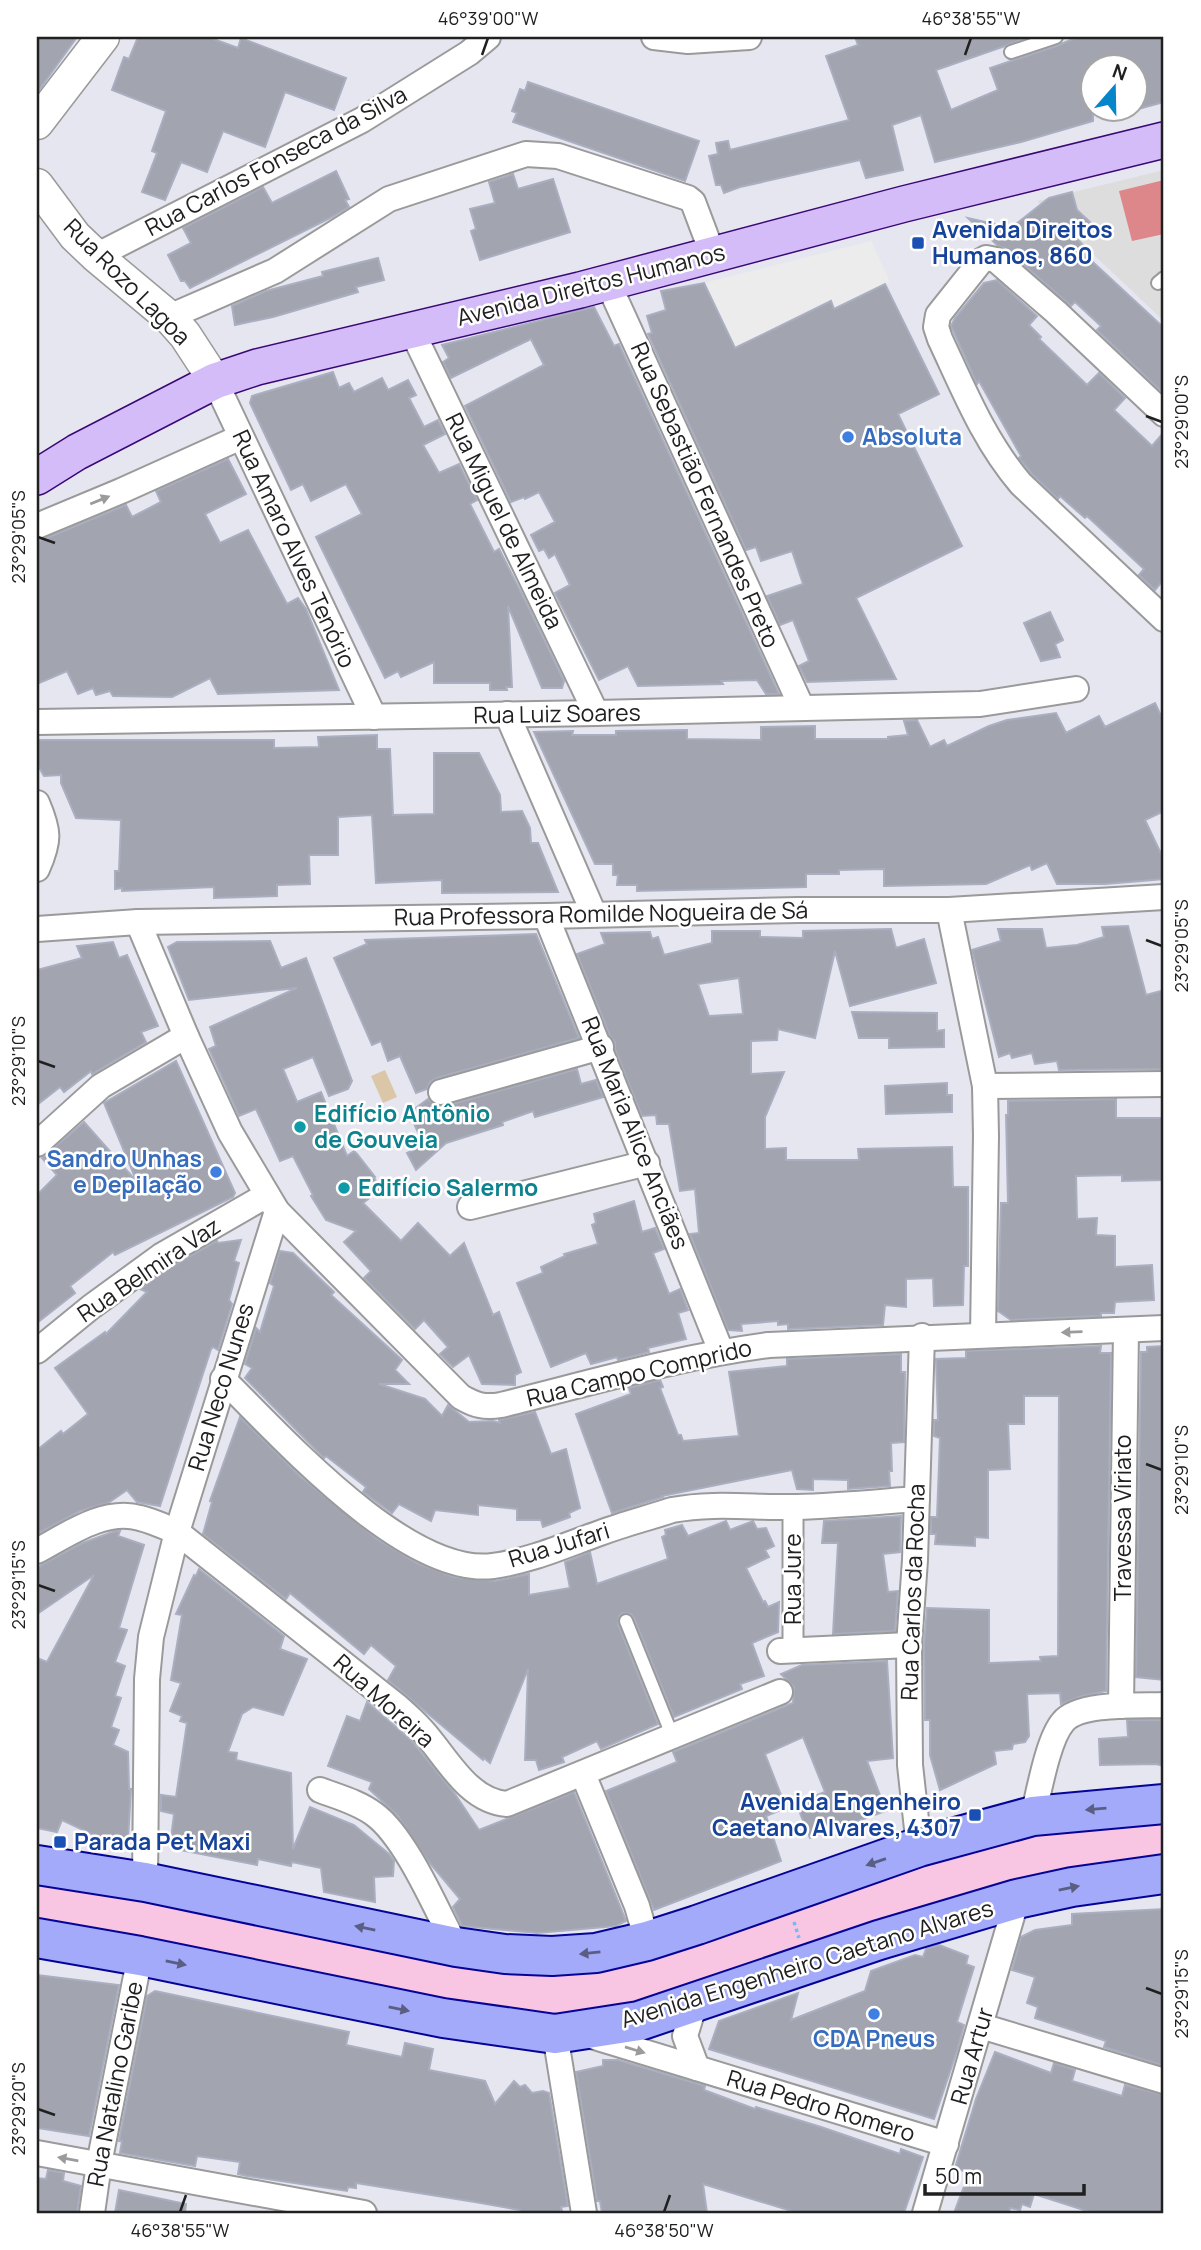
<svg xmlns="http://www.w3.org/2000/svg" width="1201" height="2250" font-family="Manrope,sans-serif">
<rect width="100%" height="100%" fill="#e6e6f0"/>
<path fill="#ddddde" d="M1164,170V321L1037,201Z"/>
<path fill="#f8c5e2" d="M1164,1817V1866L638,2011L550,2024L37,1927V1875L548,1969L1045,1824Z"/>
<path fill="#dd878a" d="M1164,180V234L1132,241L1119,191Z"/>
<path fill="#ececec" d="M871,241L890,282L834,309L830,301L736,348L704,283Z"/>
<path fill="#dcc6a8" d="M385,1070L397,1097L383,1103L371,1076Z"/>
<g fill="#a2a5af" stroke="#a9aec1" stroke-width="2" fill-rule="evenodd">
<path d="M37,37H77L37,93Z"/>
<path d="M138,37H208L238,48L241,38L346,78L334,110L285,92L265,147L223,131L207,172L181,162L165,200L142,192L157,153L152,151L166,111L112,90L124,57L129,59Z"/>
<path d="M855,37H1023V39L1005,46L936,70L951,110L998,90L990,68L1059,45L1077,37H1164V102L1135,110V66H1093V121L1021,142L935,162L921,115L892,125L903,170L866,178L860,160L740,187L724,193L721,185H716L709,156L718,154L716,143L728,141L730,150L849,120L826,56L858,45Z"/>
<path d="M528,82L699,141L685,181L513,122L517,113L512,111L520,89L525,91Z"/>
<path d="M336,171L349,199L345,200L349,207L332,217L190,288L185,281H181L168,255L191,243L183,228L263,187L272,203Z"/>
<path d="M513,174L518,189L553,179L570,232L480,260L471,231L476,229L470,209L495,203L489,182Z"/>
<path d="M1072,192L1077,210L1090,222L1075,237L1086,248L1082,252L1164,328V394L1097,330L1101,326L1075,302L1071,306L1006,249L997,245L968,218L1011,228L1049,198Z"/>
<path d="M378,258L384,280L356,287L358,292L273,317L235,325L232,306L266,291L323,276L322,272Z"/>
<path d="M997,280L1037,316L1029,325L1041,337L1039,339L1087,385L1099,373L1125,398L1114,410L1152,446L1164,432V579L1155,590L1139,575L1144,569L1087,516L1085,518L1060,496L1058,499L1032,474L1019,458L1021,456L979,381L977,384L951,326L955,318L984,283Z"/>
<path d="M704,283L735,348L831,301L834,309L885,284L939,394L898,414L962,546L856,598L896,679L807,682L799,666L809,661L793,620L780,625L767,596L803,584L792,551L761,561L756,547L746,550L648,334L652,333L647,316L666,310L661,291Z"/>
<path d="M594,307L614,346L619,344L779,694H766L757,680L721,681L723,684L638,686L628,666L599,680L555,593L570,585L555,554L549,558L544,549L539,551L531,535L555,522L539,492L525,499L524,497L511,502L465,406L544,365L531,339L451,378L443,362L449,358L442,345Z"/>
<path d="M333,372L339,388L349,383L354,392L382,378L388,390L408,380L416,395L409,398L424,427L438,420L445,434L423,445L439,473L459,464L477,500L470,504L494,552L499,549L524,598L564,681L562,688H542L508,606L512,687H506L507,690H490V683H434V662L401,677L398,671L385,678L316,537L362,514L346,484L311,501L303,484L291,490L250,403L252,396Z"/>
<path d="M228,459L246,494L205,514L220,543L248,530L287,604L298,598L306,609L339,690L218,694L210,678L172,697L113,696L110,691L96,695L93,688L78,694L67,671L37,684V542L126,505L132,517L161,502L156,491Z"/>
<path d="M1050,612L1063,640L1055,644L1060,657L1041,661L1024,623Z"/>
<path d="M1155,703L1164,722V811L1145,820L1164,860V879L1105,884H1057L1047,863L1032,870L1030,865L986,884L884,886V869L839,870V874H806V887L637,891V885H617L618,875H613V864H595L534,732L573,731L572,735H616V731L687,730V739L761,740V727L815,726V739H888V737L908,735L904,721L917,720L930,747L944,740L947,746L989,726L1007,720L1056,713L1066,733L1099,716L1105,727Z"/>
<path d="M377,735V749H390L393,815L434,814V753H479L500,795L501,812L522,811L530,828L531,843H538L558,892L442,893V880L376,883L372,815L338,817V855H309L310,884L277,885V896L214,898V887L122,891V888L115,889V871H119L121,820L76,818L61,783V775L44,776L37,764V740H274V748L319,747L318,737Z"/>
<path d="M1128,926L1146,995L1161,991L1164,1001V1069L1059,1070L1057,1061L1035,1064L1032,1053L1012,1058L1010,1053L999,1057L972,950L1001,941L998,929H1042L1046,948L1077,945L1104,937L1102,927Z"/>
<path d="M891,929L896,948L924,939L936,983L850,1006L835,951L815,1038L778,1029L777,1040L751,1041V1074L784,1072L765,1117V1149L786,1148V1160H859L858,1149L952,1147L953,1187H968V1266H964L963,1305L934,1306L933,1278L906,1279V1307L885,1305L883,1325L788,1329V1324L778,1325V1321L741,1324L742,1331L728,1330L690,1234L699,1233L695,1189L680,1191L669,1124H657L656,1115L642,1116L615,1049V1042L610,1036L577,954L605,944L601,933L650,932L652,939L658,937L664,955L712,943V931H760V937L803,938V931ZM739,978L743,1014L709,1016L698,984Z"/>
<path d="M536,934L579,1038L437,1078L430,1082L427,1089L416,1093L400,1056L388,1061L381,1041L372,1045L334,958L367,944L365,940Z"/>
<path d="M270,941L281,968L306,958L352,1081L348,1089L329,1096L313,1057L283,1069L297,1102L321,1092L347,1156L354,1151L357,1154L375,1177L374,1178L379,1186L380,1190L363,1203L401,1241L418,1223L450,1256L464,1243L493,1315L499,1312L521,1372L515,1375V1385L482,1384L469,1355L453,1367L440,1354L448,1347L424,1320L415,1329L364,1278L371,1271L344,1242L356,1231L326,1220L311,1196L313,1195L293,1156L280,1161L256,1109L239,1116L209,1049L216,1046L210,1027L297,988L189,1000L168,947L177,942Z"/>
<path d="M113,942L119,958L127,955L158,1026L141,1032L146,1042L92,1074L91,1071L64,1092L60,1087L37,1105V970L82,958L77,946Z"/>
<path d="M852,1012L937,1013V1031L944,1030V1047L889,1048V1038H859Z"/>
<path d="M176,1061L235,1193L233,1197L115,1255L113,1252L70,1286L75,1293L37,1323V1195L57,1175L42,1158L84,1122L137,1182L104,1103Z"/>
<path d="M577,1069L581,1084L596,1080L603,1097L535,1117L533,1111L502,1122L503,1125L446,1143L416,1170L407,1153L424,1145L409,1113L428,1099L437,1106H445Z"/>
<path d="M947,1083V1095H952V1112L886,1114L885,1086Z"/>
<path d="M1116,1099V1118H1164V1180L1122,1181V1175L1076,1176L1077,1219L1097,1218L1096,1235L1115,1236V1267L1152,1265L1154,1300L1115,1302L1114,1313H1101V1316L1011,1320L998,1311L1001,1203H1008L1006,1115H1008V1101Z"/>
<path d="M634,1201L642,1232L655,1228L664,1249L653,1253L669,1294L680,1289L688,1310L678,1313L686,1339L648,1348L649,1352L618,1360L617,1357L591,1364L586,1353L551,1367L517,1283L543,1273L541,1267L565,1256L564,1254L598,1244L592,1225L596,1223L594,1214Z"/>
<path d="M241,1240L234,1261L239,1263L229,1300L232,1304L218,1350L213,1347L211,1349L160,1506L137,1502L127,1490L108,1503L80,1511L37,1534V1450L61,1431L63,1434L88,1414L55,1368L105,1332L106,1334L147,1292L140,1289L169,1268L217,1241L218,1243Z"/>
<path d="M280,1251L293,1253L334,1292L331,1295L402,1360L395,1370L409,1384H379L425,1399L442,1416L448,1405L469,1422L493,1421L500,1423L499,1420L535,1412L551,1454L566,1449L580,1508L569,1513L570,1517L543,1527L541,1520H517V1509L478,1505V1515L435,1510L431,1521L399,1504L392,1513L363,1492L366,1487L326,1456L324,1458L321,1455L245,1378L252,1368L245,1364L256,1328L260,1332L274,1286L270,1283Z"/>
<path d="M1101,1346L1100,1353H1111L1106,1691L1079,1697L1061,1704L1060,1693L1027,1694L1029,1736L1025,1742L1013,1744L1012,1749L994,1751L996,1764L940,1790L930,1755V1720H925L924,1645L927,1608L989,1610V1663L1041,1661L1040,1657L1058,1656L1059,1396H1024V1424H1008L1010,1469L988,1470V1538L975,1537V1546L935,1544L936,1534H931V1517H937L940,1438L934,1436V1420H938L936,1359L966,1358V1351Z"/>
<path d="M1164,1346V1680L1136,1677L1141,1352H1147V1347Z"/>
<path d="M901,1354V1372H905L904,1442L891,1443L892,1471H889L890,1486L848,1489V1480L813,1479V1490L797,1489L792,1470L662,1496L663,1497L612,1513L576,1414L631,1394L629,1388L660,1380L663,1387L660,1388L678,1435H681L683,1441L739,1436L729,1372L787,1366V1359Z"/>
<path d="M240,1417L301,1477L377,1539L417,1563L454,1577L495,1581L529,1574V1595L570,1588L565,1562L590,1552L597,1584L668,1559L662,1537L666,1535L665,1530L682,1525L688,1536L726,1521L730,1530L753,1521L757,1529L766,1528L774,1546L765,1550L769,1557L746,1568L763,1602L765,1601L768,1607L779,1602L778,1632L752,1643L764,1676L740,1684L742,1689L674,1717L634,1618L631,1614L623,1613L619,1616L618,1624L658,1724L601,1749L597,1741L562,1757L564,1762L539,1770L536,1760H525L528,1669L490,1763L484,1758L483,1760L388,1680L396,1666L371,1645L364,1654L290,1593L286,1599L203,1534L212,1502L210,1501Z"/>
<path d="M901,1516L900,1552L883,1554L888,1592L898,1591L895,1631L833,1634L838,1543H822L824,1521Z"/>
<path d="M115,1531H120L118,1536L144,1545L119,1628L127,1630L115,1662L125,1666L115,1696L121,1698L111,1727L119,1730L113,1745L128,1752L129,1789H131L128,1839L100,1838L62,1820L57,1832L37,1828V1658L47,1662L94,1575L37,1614V1571L41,1565L80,1544Z"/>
<path d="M199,1569L284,1636L280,1649L307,1659L283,1715L253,1707L242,1714L228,1752L237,1753L236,1760L291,1773L293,1849L310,1807L354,1825L389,1854L394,1861L393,1876L374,1877L375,1902L324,1892L321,1868L292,1862L291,1866L258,1859L257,1865L175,1849L177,1840L172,1839V1830L174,1814L161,1811V1795L176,1797L187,1723L180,1721L182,1716L170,1711L181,1683L171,1680L182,1615L176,1614L194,1575L196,1576Z"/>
<path d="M887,1661L893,1758L867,1761L886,1811L810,1838L796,1803L825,1792L803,1737L765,1754L786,1808L766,1816L781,1861L654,1910L606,1791L677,1762L673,1752L793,1703L794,1687L781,1674L802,1665Z"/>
<path d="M367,1702L411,1740L455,1794L479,1830L574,1792L626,1921L616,1926L537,1933L462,1926L453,1907L460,1899L428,1861L398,1816L369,1789L372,1782L328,1766L347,1716L360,1721Z"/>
<path d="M1127,1720H1164V1766L1156,1764L1100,1765L1099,1739L1128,1737Z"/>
<path d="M1164,1909V2066L1104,2047L1106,2041L1035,2018L1038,2007L1027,2003L1035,1977L1012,1970L1021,1937L1035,1930L1072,1925V1914Z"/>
<path d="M939,1945L968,1956L966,1964L974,1967L957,2022L964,2025L958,2048L934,2119L709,2049L719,2021L798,1993L791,2020L865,1991L871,1971L915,1955L923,1957L926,1949Z"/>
<path d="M37,1975L119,1985L89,2136L37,2128Z"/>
<path d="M155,1991L349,2032L346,2045L402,2057L405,2043L433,2049L429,2070L485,2081L495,2104L514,2081L520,2087L525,2085L532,2093L543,2091L549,2093L568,2206L561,2207L562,2211L551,2213H520V2210L475,2202L356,2183V2188L348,2187L347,2191L247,2176L238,2174L240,2162L197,2156L195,2166L120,2153L122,2141H119L147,1996Z"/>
<path d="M995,2052L1051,2073L1054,2063L1075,2070L1072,2081L1122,2096L1125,2085L1164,2095V2213H1093L1034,2194L1030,2207L1022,2204L1020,2210L1010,2208L1009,2213H954L969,2173L955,2168L976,2099Z"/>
<path d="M603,2060H618L705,2086L704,2090L755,2109L756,2107L821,2127L900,2154L901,2149L923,2157L904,2213H798L703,2184L707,2213H602L600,2201H597L576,2072L603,2066Z"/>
<path d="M48,2170L64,2173L63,2181L81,2186L77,2213H37V2178L46,2179Z"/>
<path d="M119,2190L186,2204L185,2213H115Z"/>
</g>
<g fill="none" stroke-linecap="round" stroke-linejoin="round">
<g stroke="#9a9a9a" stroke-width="16">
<g id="service">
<path d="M1011,52L1056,37"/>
<path d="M1158,283L1164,278"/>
<path d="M626,1621L672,1735"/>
</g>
</g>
<g stroke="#9a9a9a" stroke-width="23">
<path id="pedestrian" d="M793,1650V1507"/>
</g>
<g stroke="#9a9a9a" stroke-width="28">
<g id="minor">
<path d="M654,37L688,41L749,37"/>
<path d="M96,256L362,120L469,53L488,37"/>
<path d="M608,283L802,708"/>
<path d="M169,317L275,271L389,199L526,154L558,156L688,198L693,202L713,255"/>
<path d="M411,329L596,713"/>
<path d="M215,381L374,717"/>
<path d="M1164,414L1056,312L996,260L986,258L981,261L938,315L936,327L940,339C964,390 984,441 1021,484L1164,619"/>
<path d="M37,526L121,491L241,437"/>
<path d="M507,714L594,914"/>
<path d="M37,722L596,713L980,704L1076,689"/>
<path d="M37,803C49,831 50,840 37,869"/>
<path d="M949,910L985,1086L986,1136L983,1335"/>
<path d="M546,916L721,1351"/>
<path d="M138,922L186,1036L230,1132L277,1211L461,1397C475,1405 484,1408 501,1405C590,1383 678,1357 769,1345L1164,1328"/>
<path d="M37,929L138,922L546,916L798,910H949L1164,897"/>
<path d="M985,1086L1164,1084"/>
<path d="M441,1092L601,1047"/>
<path d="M37,1144L101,1086L186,1036"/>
<path d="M470,1207L647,1163"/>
<path d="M37,1351L91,1307L161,1256L267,1195"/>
<path d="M223,1379C281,1436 406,1577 493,1566C530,1561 566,1545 600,1533C624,1524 648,1518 672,1510C714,1502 754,1508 797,1507C837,1506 877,1502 917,1499"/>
<path d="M37,1551C67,1535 104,1508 140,1518C153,1521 165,1527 177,1532L398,1707C406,1714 414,1721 422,1730C446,1756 467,1801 507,1804L780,1692"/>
<path d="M780,1651L909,1645"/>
<path d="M1121,1706L1126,1330"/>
<path d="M583,1774L637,1906L647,1941"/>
<path d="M320,1790C338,1797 358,1802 374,1814C406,1837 437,1911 456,1947"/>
<path d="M1033,1816C1039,1792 1048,1739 1063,1722C1079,1702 1140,1706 1164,1705"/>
<path d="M919,1847L910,1765L909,1645L915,1560L922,1336"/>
<path d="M145,1882L147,1679L151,1637L177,1532L277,1211"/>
<path d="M695,2003L685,2036L697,2068"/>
<path d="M981,2026L1164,2081"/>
<path d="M555,2034L584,2213"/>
<path d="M585,2034L946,2144"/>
<path d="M37,2153L364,2213"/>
<path d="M92,2213L99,2164L140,1956"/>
<path d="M925,2213L1017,1899"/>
</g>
</g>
<g stroke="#9a9a9a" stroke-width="35">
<g id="tertiary">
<path d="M37,123L103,37"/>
<path d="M37,185L75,236L96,256L169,317L185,335L215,381"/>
</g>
</g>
<g stroke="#3a0875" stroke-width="38">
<path id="secondary" d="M37,477L77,452L215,381L257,367L580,290L904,204L1164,140"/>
</g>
<g stroke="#060497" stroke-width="42">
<g id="primary">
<path d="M37,1865L145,1882L456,1947L505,1954L552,1956L596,1953L647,1941L697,1925L919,1847L1033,1816L1164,1804"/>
<path d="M37,1938L140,1956L443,2018L555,2034L639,2021L879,1940L1017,1899L1072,1887L1164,1874"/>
</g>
</g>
<path stroke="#71bbf6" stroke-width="3.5" stroke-dasharray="3.5 3.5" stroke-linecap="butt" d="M794,1922L799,1938"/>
<use href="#service" stroke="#fff" stroke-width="12"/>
<use href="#pedestrian" stroke="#fff" stroke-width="19"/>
<use href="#minor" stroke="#fff" stroke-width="24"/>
<use href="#tertiary" stroke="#fff" stroke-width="32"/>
<use href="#secondary" stroke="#d4bcf8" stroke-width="35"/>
<use href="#primary" stroke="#a2aaf9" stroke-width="38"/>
</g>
<defs><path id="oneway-solid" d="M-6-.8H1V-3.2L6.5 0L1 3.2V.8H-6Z" transform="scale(1.75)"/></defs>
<g fill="#9b9b9b">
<use href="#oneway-solid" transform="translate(100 500) rotate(-22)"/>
<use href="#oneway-solid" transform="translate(1072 1332) rotate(178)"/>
<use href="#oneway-solid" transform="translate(635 2050) rotate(17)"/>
<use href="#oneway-solid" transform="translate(68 2159) rotate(-170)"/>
</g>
<g fill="#5a5e82">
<use href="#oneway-solid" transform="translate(1096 1809) rotate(175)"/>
<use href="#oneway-solid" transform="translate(876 1862) rotate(161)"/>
<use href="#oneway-solid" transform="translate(1069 1888) rotate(-11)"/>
<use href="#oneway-solid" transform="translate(365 1928) rotate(-168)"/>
<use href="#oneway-solid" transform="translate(590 1953) rotate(174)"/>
<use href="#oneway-solid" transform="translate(176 1963) rotate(12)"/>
<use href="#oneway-solid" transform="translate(399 2009) rotate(11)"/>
</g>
<path fill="none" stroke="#202020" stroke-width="2.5" d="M482,55L488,38M965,55L971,38M1146,416L1162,422M38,537L55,543M1146,940L1162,946M38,1061L55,1067M1146,1464L1162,1470M38,1585L55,1591M1146,1988L1162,1994M38,2109L55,2115M180,2212L186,2195M664,2212L670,2195"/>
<g fill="#1a4fb4" stroke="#fff" stroke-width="2.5">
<rect x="911" y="236" width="14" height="14" rx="3.5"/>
<rect x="968" y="1808" width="14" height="14" rx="3.5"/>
<rect x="53" y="1835" width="14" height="14" rx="3.5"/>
</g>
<g fill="#3f7fe0" stroke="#fff" stroke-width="2.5">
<circle cx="848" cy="437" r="7"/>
<circle cx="216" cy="1172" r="7"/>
<circle cx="874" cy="2014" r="7"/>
</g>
<g fill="#0f9aa8" stroke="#fff" stroke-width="2.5">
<circle cx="300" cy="1127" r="7"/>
<circle cx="344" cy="1188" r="7"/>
</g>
<g text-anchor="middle" stroke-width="5" stroke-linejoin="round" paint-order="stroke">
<g font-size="23" fill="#202020" stroke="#fff">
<text transform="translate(276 161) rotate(-28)" y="8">Rua Carlos Fonseca da Silva</text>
<text transform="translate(127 282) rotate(45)" y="8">Rua Rozo Lagoa</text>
<text transform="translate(591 285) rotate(-14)" y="8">Avenida Direitos Humanos</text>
<text transform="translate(705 495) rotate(66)" y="8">Rua Sebastião Fernandes Preto</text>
<text transform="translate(504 521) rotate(64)" y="8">Rua Miguel de Almeida</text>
<text transform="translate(294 549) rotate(65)" y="8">Rua Amaro Alves Tenório</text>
<text transform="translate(557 714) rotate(-1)" y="8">Rua Luiz Soares</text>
<text transform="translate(601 914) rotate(-1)" y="8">Rua Professora Romilde Nogueira de Sá</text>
<text transform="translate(635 1133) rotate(68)" y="8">Rua Maria Alice Anciães</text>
<text transform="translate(149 1270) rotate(-34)" y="8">Rua Belmira Vaz</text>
<text transform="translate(639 1373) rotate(-13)" y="8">Rua Campo Comprido</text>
<text transform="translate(221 1387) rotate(-73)" y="8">Rua Neco Nunes</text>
<text transform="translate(1123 1518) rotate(-90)" y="8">Travessa Viriato</text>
<text transform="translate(559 1545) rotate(-17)" y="8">Rua Jufari</text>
<text transform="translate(793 1579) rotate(-90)" y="8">Rua Jure</text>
<text transform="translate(913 1592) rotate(-88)" y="8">Rua Carlos da Rocha</text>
<text transform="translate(384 1701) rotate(42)" y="8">Rua Moreira</text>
<text transform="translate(807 1964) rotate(-17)" y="8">Avenida Engenheiro Caetano Alvares</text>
<text transform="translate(972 2056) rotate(-74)" y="8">Rua Artur</text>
<text transform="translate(115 2084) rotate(-79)" y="8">Rua Natalino Garibe</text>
<text transform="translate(821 2106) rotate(17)" y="8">Rua Pedro Romero</text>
</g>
<g font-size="23" font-weight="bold" fill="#164399" stroke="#fff" text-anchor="start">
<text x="932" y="238">Avenida Direitos<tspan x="932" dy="26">Humanos, 860</tspan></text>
<text x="961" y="1810" text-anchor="end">Avenida Engenheiro<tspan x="961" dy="26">Caetano Alvares, 4307</tspan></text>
<text x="74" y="1850">Parada Pet Maxi</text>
</g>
<g font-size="23" font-weight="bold" fill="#366cbe" stroke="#fff" text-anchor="start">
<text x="862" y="445">Absoluta</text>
<text x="202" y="1167" text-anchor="end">Sandro Unhas<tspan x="202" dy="26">e Depilação</tspan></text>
<text x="874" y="2047" text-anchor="middle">CDA Pneus</text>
</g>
<g font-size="23" font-weight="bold" fill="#0d838f" stroke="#fff" text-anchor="start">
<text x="314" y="1122">Edifício Antônio<tspan x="314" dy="26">de Gouveia</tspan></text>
<text x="358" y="1196">Edifício Salermo</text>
</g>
</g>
<rect width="1201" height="2250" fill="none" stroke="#ffffff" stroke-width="77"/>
<g transform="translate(1114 88) rotate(20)"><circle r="33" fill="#ffffff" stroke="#a6a6a6" stroke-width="2"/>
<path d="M0-5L12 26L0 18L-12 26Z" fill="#0686ca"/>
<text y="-10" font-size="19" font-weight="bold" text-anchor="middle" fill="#202020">N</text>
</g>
<path d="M925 2184v10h159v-10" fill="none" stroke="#202020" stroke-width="3.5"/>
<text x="935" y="2184" font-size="21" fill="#202020" stroke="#ffffff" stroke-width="5" paint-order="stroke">50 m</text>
<rect x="38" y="38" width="1124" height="2174" fill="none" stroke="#202020" stroke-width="2.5"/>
<g font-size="18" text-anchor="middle" fill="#202020">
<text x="488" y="25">46°39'00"W</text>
<text x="971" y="25">46°38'55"W</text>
<text transform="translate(1182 422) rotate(-90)" y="6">23°29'00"S</text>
<text transform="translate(19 537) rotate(-90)" y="6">23°29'05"S</text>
<text transform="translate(1182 946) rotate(-90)" y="6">23°29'05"S</text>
<text transform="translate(19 1061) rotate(-90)" y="6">23°29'10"S</text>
<text transform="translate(1182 1470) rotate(-90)" y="6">23°29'10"S</text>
<text transform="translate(19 1585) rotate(-90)" y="6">23°29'15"S</text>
<text transform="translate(1182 1994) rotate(-90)" y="6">23°29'15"S</text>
<text transform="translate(19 2109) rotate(-90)" y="6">23°29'20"S</text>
<text x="180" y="2237">46°38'55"W</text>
<text x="664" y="2237">46°38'50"W</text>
</g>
</svg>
